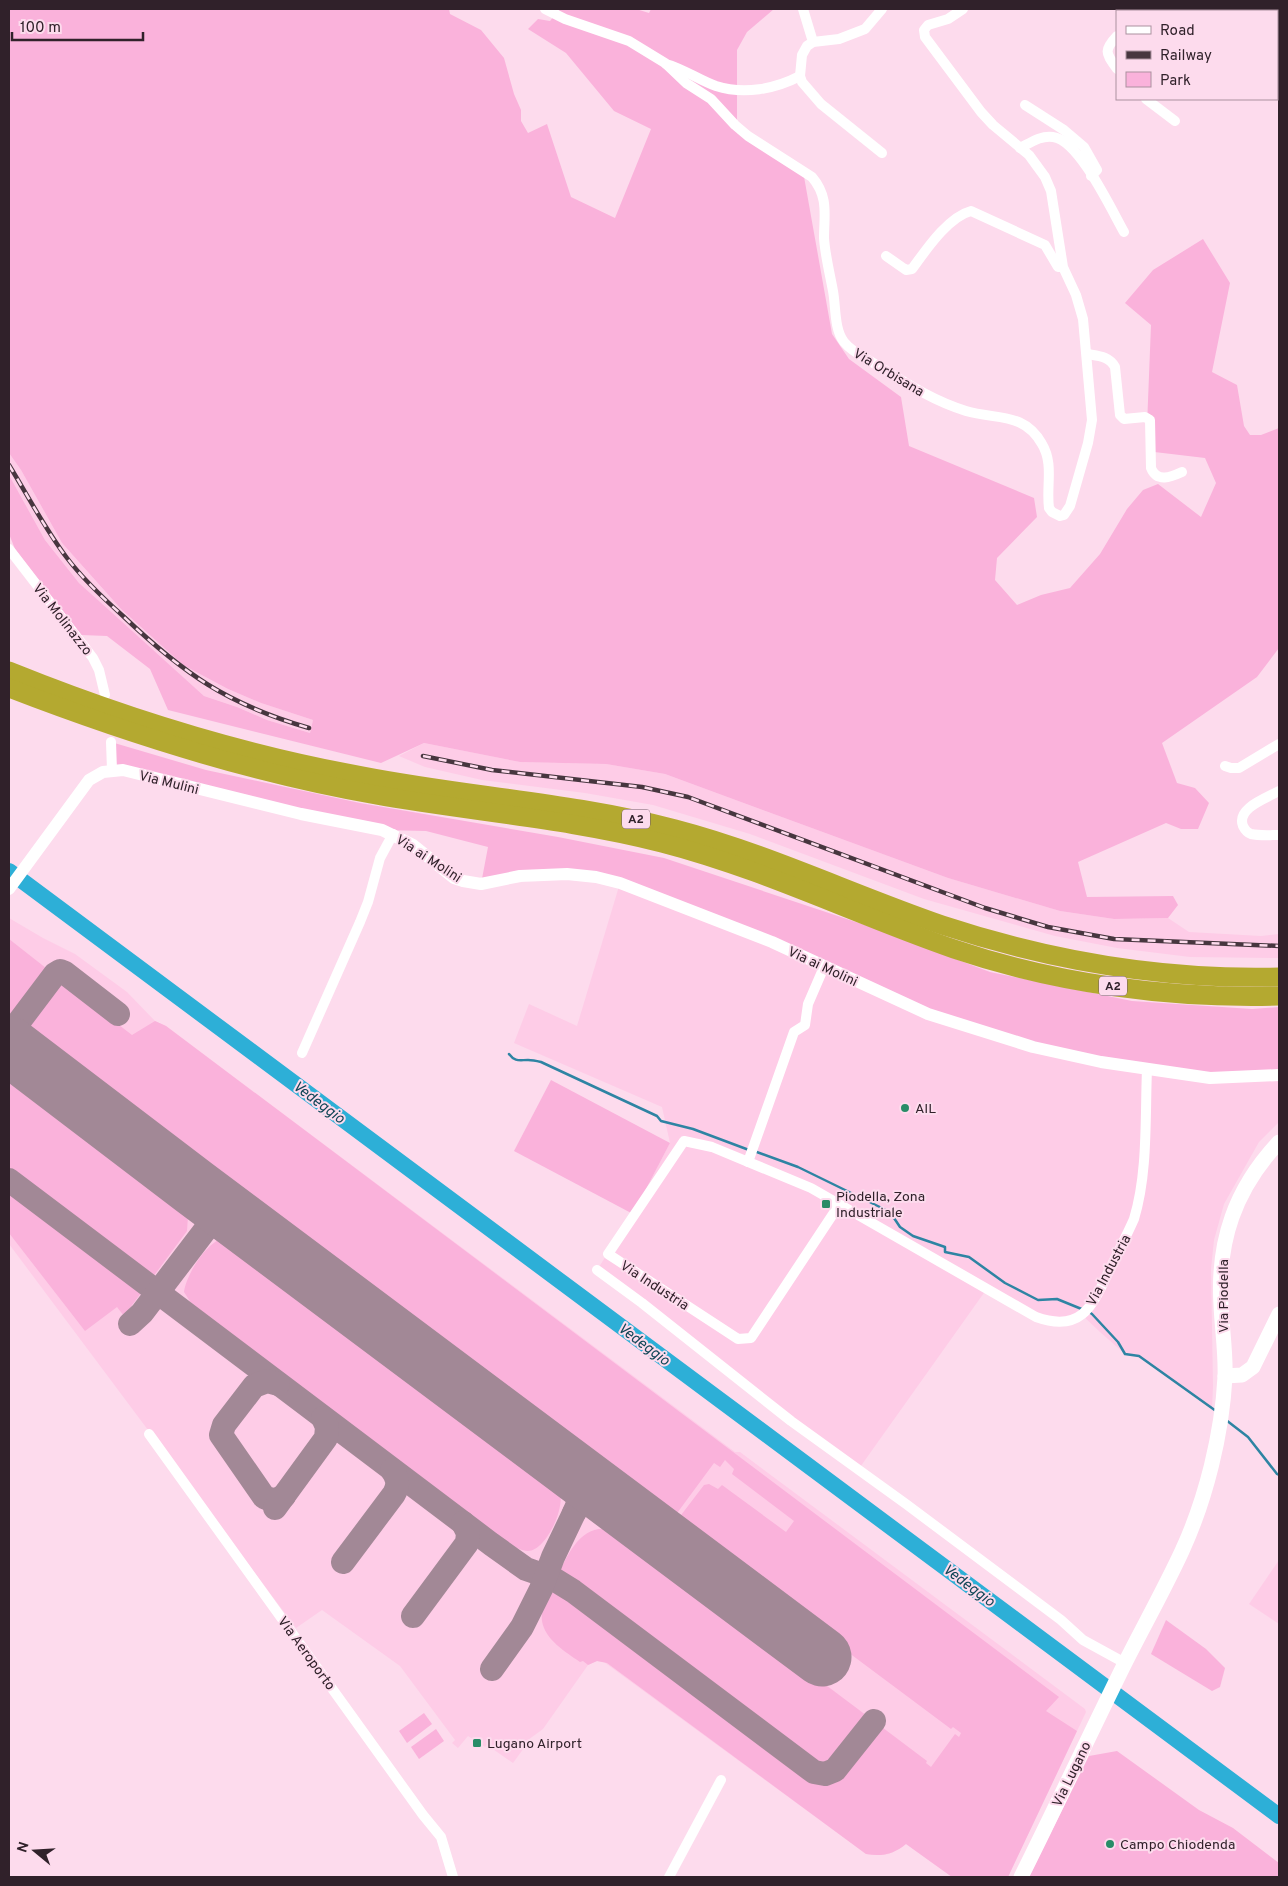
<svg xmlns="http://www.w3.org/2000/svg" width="1288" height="1886" font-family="Overpass,sans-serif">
<rect width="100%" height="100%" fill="#fddbed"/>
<g fill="#fecce7">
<path d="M9,453L21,470L62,543L121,609L183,665L228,689L261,703L313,720L310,733L267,720L237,707L204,696L113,615L79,583L45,540L9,475Z"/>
<path d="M424,743L520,762L606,764L665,774L948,878L1060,911L1114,919L1168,918L1189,932L1261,936L1279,934V958L1190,957L1117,948L1055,936L924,899L750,834L653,805L585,793L482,780L425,767L399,756Z"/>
<path d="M620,883L1279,1077V1122L1259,1142L1224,1204L1214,1240L1211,1269L1213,1386L1212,1409L1139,1356L1125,1354L1100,1332L1082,1315L1052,1323L986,1290L858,1470L597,1270L633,1214L670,1143L662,1107L514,1043L529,1004L577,1026Z"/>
<path d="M9,918L43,938L75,954L127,992L155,1021L166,1026L735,1452H740L1085,1709L1086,1712L1008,1877H952L906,1844L889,1854L878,1855L866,1854L604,1662L597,1661L588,1665L543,1729L528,1740L529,1741L513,1763L487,1745L485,1747L468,1736L458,1748L452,1743L455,1740L400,1666L322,1610L296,1628L9,1244Z"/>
<path d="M1279,1560V1624L1249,1604Z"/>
</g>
<g fill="#fab2db">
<path d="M9,9H449L450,14L481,30L504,58L514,94L521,110V121L528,133L547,124L571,197L615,218L651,129L614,111L566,53L528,29L538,19L550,21L560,9H636L649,13L651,9H774L747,32L737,50V133L803,171L832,334L849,359L901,397L909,446L1034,498L1037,517L997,558L995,580L1017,605L1041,595L1070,588L1100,554L1127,509L1143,490L1158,484L1201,517L1216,483L1205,458L1146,451L1151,325L1125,303L1153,270L1203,239L1230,283L1212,372L1237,385L1244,426L1250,435H1261L1279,428V648L1257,677L1162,743L1177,783L1195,788L1209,803L1198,829H1181L1166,823L1078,862L1087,897L1173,896L1178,905L1168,918L1114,919L1060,911L948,878L665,774L606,764L520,762L424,743L381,763L168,710L150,669L107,636L81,635L15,549L9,534V475L45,540L79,583L204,696L237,707L267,720L310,733L313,720L261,703L228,689L183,665L121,609L62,543L21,470L9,453Z"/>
<path d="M111,742L206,770L360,803L558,837L664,858L871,927L990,972L1132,1001L1252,1009L1279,1007V1073L1210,1078L1101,1062L928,1014L824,967L596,877L481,884L488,847L426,831L382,830L112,770Z"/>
<path d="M9,939L51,972L19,1012L9,1015Z"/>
<path d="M58,981H62L132,1035L155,1021L166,1026L1059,1697L1046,1711L1077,1731L1008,1877H952L906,1844C894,1854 882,1857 866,1854L607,1663L597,1661L588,1665L583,1661L580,1662C566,1652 545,1640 542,1621C540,1607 549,1593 555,1581C570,1550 584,1514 626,1535L927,1761L926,1763L931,1767L955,1734L959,1737L961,1733L953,1727L951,1729L675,1523L704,1485L709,1484L718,1489L722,1485L786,1532L794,1521L732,1474L734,1469L725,1460L720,1467L714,1463L672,1520L27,1037C21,1015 45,996 58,981Z"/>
<path d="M9,1073L181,1202L188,1216L187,1231L124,1316L117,1307L85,1331L9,1233Z"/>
<path d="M551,1080L670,1143L633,1214L514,1151Z"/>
<path d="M224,1238L236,1243L557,1484C570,1500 547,1551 528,1551C517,1551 503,1539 494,1534L220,1329L191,1303L184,1292C186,1275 207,1241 224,1238Z"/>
<path d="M1166,1620L1206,1649L1225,1668L1220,1687L1212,1691L1151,1654Z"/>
<path d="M424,1713L432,1724L407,1743L399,1731Z"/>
<path d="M436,1729L444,1741L419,1759L411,1747Z"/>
<path d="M1117,1751L1199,1810L1233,1828L1279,1863V1877H1029L1089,1756Z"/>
</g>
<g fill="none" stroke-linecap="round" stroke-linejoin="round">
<g stroke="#2e84a3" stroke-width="2.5">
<path d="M509,1054C515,1062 519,1060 528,1060C532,1060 537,1061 541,1062L657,1116L661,1121L693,1129L749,1150"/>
<path d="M754,1151L798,1167L890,1212L900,1227L913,1236L945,1247V1252L969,1257L1005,1283L1038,1300L1057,1299L1084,1310"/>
<path d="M1089,1312L1092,1314L1118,1342L1125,1354L1139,1356L1216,1411"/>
<path d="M1226,1420L1248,1437L1277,1474L1279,1475"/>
</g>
<path stroke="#2dafd7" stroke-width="16" d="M9,871L1279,1816"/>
<g stroke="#a28896" stroke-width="24">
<path d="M9,1035L55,974L60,971L65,973L118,1014"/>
<path d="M9,1180L491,1544L526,1569L552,1578L573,1591L814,1772L825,1774L835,1770L874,1721"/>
<path d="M194,1187C207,1199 216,1211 206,1229C218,1215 233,1219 247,1227"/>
<path d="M130,1324L142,1313L206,1229"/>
<path d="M278,1384L267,1381L254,1386L224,1425L221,1435L264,1497L274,1501L284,1496"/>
<path d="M553,1455C576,1475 589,1481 574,1513C594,1481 619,1506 641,1521"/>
<path d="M275,1508L326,1438L327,1427L323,1418"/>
<path d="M343,1562L394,1494C399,1485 398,1478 392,1470"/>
<path d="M413,1616L467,1543L468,1533L463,1523"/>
<path d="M492,1669L522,1627L541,1589L553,1557L574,1513"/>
</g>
<path stroke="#a28896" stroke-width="59" d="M9,1046L194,1187L822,1657"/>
<g stroke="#fff" stroke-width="10">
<path d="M545,9L565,19L629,41L665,63L686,83L711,99L735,125L748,136L812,177C829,197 824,215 824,238C825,255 830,274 833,291C836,307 834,329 844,342C852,352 865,358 875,364C904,382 933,401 966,411C997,420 1024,412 1042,444C1054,464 1046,486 1049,508L1052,512L1060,516L1064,515L1070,506L1088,443L1092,420L1083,319L1076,295L1063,267L1051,191L1045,177L1029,155L993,125L981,112L925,37L924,30L928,25L948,19L963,9"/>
<path d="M803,9L813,42"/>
<path d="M1126,11V9"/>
<path d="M1142,11L1143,9"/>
<path d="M1117,36C1103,51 1106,53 1117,69"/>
<path d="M666,64C684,69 699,80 716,86C744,95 775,89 800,76"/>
<path d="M1146,99L1175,121"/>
<path d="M1025,105L1064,130L1084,147L1097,170L1091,176"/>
<path d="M1020,148C1030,143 1041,135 1053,137C1079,140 1111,209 1124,232"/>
<path d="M882,153L821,104L802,82L800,76L802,55L807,46L813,42L839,39L865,29L882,9"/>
<path d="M886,256L906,270L912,269C926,250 948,217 971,211L1045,245L1058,267H1062"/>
<path d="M1087,354C1098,356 1109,356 1115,367L1120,415L1124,419L1145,417L1150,420L1151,468C1157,483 1171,477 1182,472"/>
<path d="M9,549L93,658L99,670L105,695"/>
<path d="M111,742L112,770"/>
<path d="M1225,766L1231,768H1239L1279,744"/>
<path d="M1279,791C1267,798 1236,808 1243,826C1245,830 1248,833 1251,834C1260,836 1271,835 1279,835"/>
<path d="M302,1053L360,922L368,902L380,858L393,834"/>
<path d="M748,1162L794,1032L805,1025L808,1004L824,967"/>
<path d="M839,1205L751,1338L738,1339L608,1254L684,1141L712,1147L811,1188L1036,1317C1081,1333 1092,1307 1109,1271C1117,1254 1126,1237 1134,1219C1148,1173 1145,1118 1147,1069"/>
<path d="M597,1270L642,1303L791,1421L906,1504L1061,1620L1083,1640L1125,1663"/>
<path d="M149,1434L423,1815L441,1837L453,1877"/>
<path d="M669,1877L721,1780"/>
</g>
<g stroke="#fff" stroke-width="12">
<path d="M1253,9L1255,11"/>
<path d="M1277,60L1279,65"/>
<path d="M9,889L89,780L103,772L123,770L301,814L382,830L413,845L454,878L463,881L481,884L520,876L567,874L596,877L620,883L772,942L928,1014L1033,1047L1101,1062L1210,1078L1279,1075"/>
</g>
<g stroke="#fff" stroke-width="15">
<path d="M1225,1376L1242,1375L1253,1367L1279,1314"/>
<path d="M1021,1877C1056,1807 1089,1736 1124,1665C1143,1627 1164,1590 1182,1551C1206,1499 1222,1434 1225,1377C1226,1354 1222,1329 1221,1305C1217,1241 1235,1189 1279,1142"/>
</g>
<g stroke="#b4a930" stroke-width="19">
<path d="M9,671C123,717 241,754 363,776C466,796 573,802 675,829C767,853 852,894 942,925C1051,961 1164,980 1279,977"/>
<path d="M9,688C128,734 250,773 376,795C471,812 569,819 662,843C763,869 856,915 954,949C1057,984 1171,999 1279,996"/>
</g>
<g stroke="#47363f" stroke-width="4.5">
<g id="rail">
<path d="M9,465C28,496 45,529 67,558C83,579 103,598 123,616C184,674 227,704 309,728"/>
<path d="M423,756L492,770L642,787L688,797L985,908L1048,927L1114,939L1279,946"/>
</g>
</g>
<use href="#rail" stroke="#fddbed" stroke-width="2.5" stroke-dasharray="8" stroke-linecap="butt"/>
</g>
<g fill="#288c67" stroke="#fddbed" stroke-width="2">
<circle cx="905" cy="1108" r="5"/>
<rect x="821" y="1199" width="10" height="10" rx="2.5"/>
<rect x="472" y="1738" width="10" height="10" rx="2.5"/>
<circle cx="1110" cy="1844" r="5"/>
</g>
<g text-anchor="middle" stroke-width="4" stroke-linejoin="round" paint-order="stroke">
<g fill="#fddbed" stroke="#6e5964" stroke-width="1">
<rect x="622" y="809.5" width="28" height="19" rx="4"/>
<rect x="1099" y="976.5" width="28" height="19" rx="4"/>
</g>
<g font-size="12" font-weight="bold" fill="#30212a">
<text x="636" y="823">A2</text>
<text x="1113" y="990">A2</text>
</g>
<g font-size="14" fill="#30212a" stroke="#fddbed">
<text transform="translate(889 372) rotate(31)" y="5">Via Orbisana</text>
<text transform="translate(63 619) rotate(52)" y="5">Via Molinazzo</text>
<text transform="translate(169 782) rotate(14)" y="5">Via Mulini</text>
<text transform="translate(429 858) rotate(33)" y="5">Via ai Molini</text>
<text transform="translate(823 966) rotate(25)" y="5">Via ai Molini</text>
<text transform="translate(1108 1270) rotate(-62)" y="5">Via Industria</text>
<text transform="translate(655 1285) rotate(33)" y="5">Via Industria</text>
<text transform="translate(1223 1296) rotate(-90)" y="5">Via Piodella</text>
<text transform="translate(307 1653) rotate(54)" y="5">Via Aeroporto</text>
<text transform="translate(1071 1774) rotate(-64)" y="5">Via Lugano</text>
</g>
<g font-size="14" fill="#30212a" stroke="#fddbed" text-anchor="start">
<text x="915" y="1113">AIL</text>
<text x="836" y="1201">Piodella, Zona<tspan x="836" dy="16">Industriale</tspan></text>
<text x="487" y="1748">Lugano Airport</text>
<text x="1120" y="1849">Campo Chiodenda</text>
</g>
<g font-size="15" font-style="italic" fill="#114657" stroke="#fddbed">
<text transform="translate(319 1102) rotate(37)" y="5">Vedeggio</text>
<text transform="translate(644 1344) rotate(37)" y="5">Vedeggio</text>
<text transform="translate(969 1585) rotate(37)" y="5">Vedeggio</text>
</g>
</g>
<rect width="1288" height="1886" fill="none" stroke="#30212a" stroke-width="20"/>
<rect x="1116" y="10" width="162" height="90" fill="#fddbed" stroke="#ab919f"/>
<rect x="1126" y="26" width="25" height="8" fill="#ffffff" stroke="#ab919f"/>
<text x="1160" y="35" font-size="15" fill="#30212a">Road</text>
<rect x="1126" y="51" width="25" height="8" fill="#47363f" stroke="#ab919f"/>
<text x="1160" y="60" font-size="15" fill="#30212a">Railway</text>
<rect x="1126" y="72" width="25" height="15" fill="#fab2db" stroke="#ab919f"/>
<text x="1160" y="85" font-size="15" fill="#30212a">Park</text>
<g transform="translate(35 1851) rotate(288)" stroke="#fddbed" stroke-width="4" paint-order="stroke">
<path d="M0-4L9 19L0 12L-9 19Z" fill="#30212a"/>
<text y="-8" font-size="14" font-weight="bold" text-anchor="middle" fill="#30212a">N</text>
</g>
<path d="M12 32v8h131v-8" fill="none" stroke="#30212a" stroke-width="2.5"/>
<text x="20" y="32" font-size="15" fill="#30212a" stroke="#fddbed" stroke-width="4" paint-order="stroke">100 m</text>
</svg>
